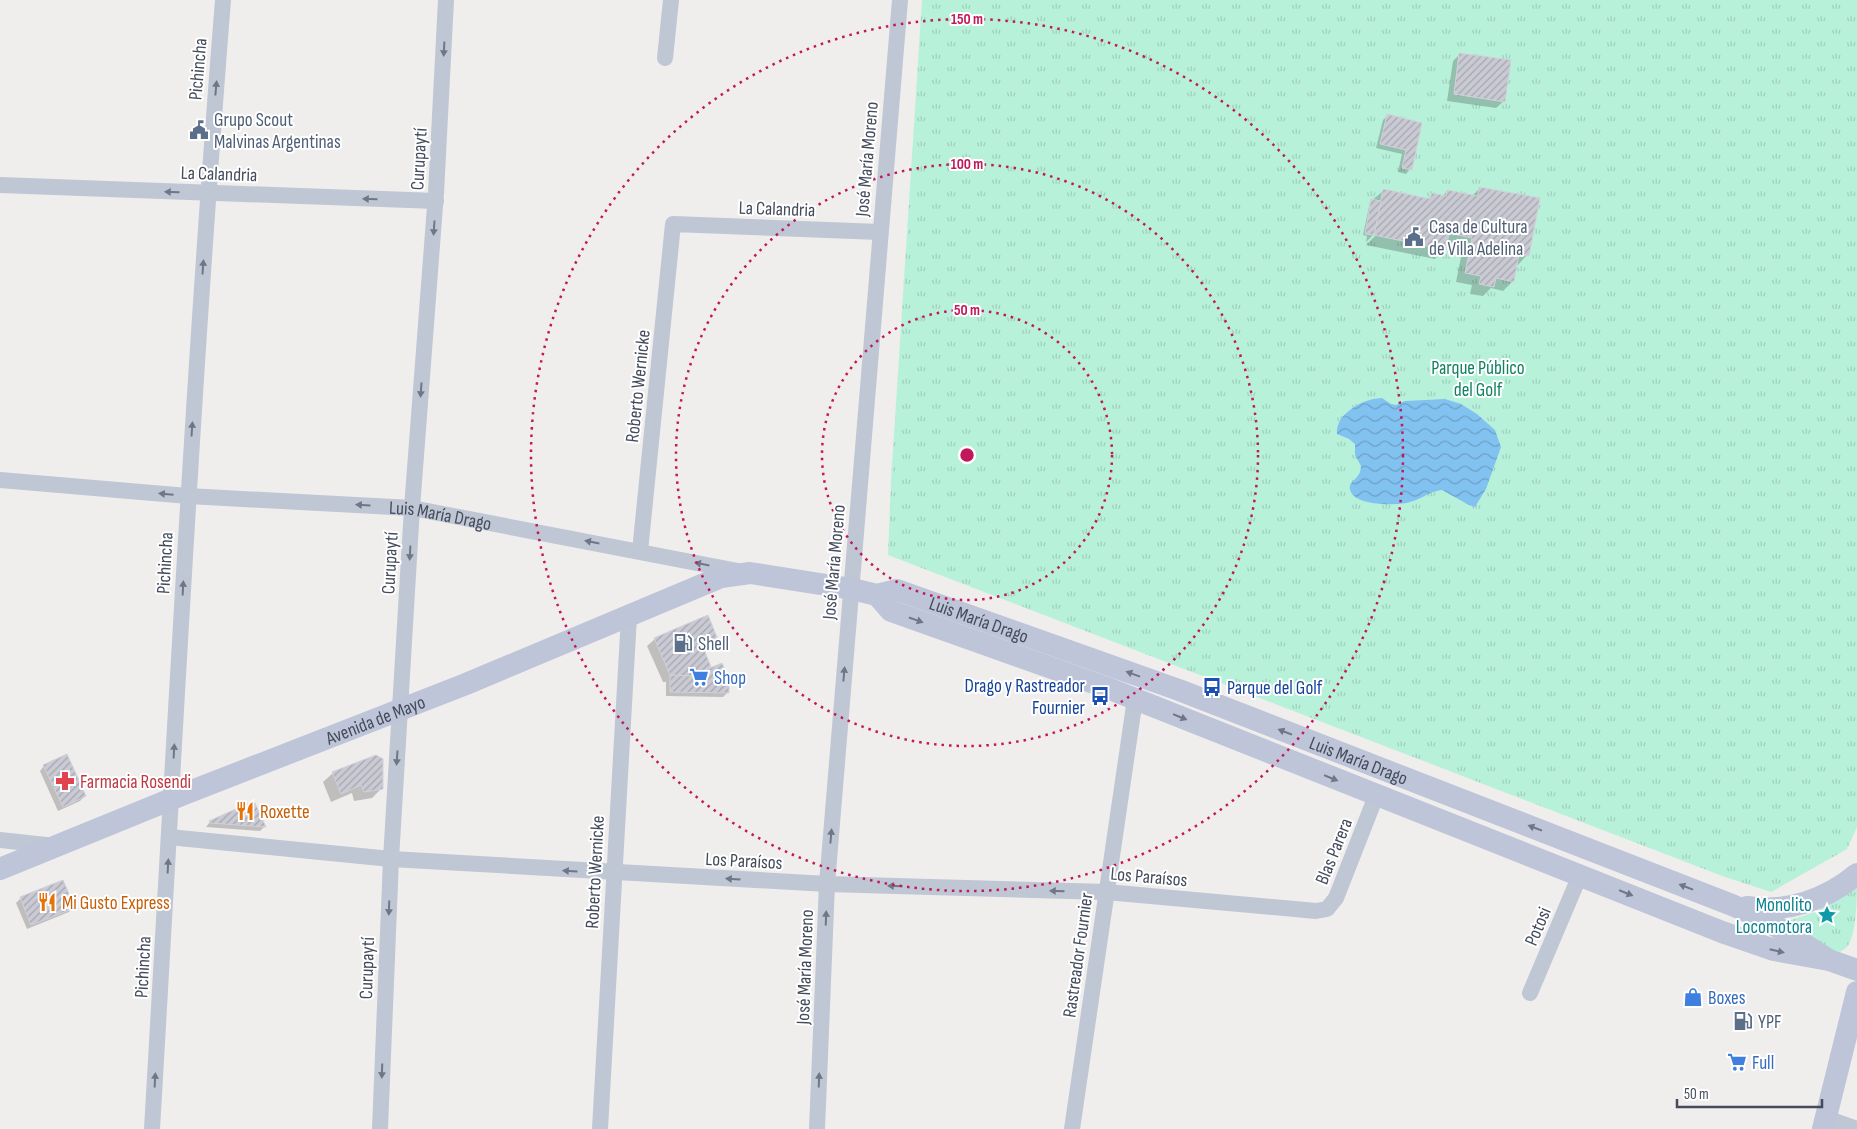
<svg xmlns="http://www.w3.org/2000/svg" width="1857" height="1129" font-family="'Sofia Sans Condensed',sans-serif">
<defs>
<pattern id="park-tufts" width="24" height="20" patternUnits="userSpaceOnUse" patternTransform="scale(1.25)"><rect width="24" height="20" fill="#b8f1da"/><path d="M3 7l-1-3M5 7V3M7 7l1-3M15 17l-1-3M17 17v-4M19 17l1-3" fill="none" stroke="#9fd0be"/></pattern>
<pattern id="water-waves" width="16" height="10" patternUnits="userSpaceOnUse" patternTransform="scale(1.25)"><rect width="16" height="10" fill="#82c2f1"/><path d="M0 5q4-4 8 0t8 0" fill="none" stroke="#6ca0c6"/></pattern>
<pattern id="building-hatch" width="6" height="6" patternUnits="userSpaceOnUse" patternTransform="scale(1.25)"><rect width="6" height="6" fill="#c9cad3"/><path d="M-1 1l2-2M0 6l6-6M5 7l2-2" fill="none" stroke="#a5a6ae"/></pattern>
</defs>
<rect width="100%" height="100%" fill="#f0eded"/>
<g fill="url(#park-tufts)">
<path d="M922,0H1857V827L1847,849L1771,892L1725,877L888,555L891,481Z"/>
<path d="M1857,886C1857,900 1856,937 1847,947C1845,949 1842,950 1840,952L1833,950L1793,926L1791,920L1815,912Z"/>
</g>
<path fill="url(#water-waves)" d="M1382,398L1391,404L1396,405L1405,401L1445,399L1461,404L1477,414L1495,430L1501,447L1486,489L1475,507L1469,505L1442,490C1430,491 1422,499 1410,502C1398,506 1346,507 1350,485C1352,480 1361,477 1361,466L1355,455V444L1349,439L1337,434C1335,413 1365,398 1382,398Z"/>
<g fill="#0003">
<path d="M1460,54L1504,101L1496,108L1447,101L1453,61Z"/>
<path d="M1387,116L1421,124L1410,169L1406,174L1398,172L1402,154L1376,148L1383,120Z"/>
<path d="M1480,188L1527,255L1518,265H1516L1513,281L1503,291L1491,288L1483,296L1470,294L1472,285L1456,282L1463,247L1446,244L1444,249L1435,259L1366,245L1379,232L1378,230L1366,242L1367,236L1363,235L1370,202L1383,191L1427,200L1432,195L1442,197L1447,191L1472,196Z"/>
<path d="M655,639L717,640L710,647L703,650L710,667L706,671L728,692L723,697L666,696V682H663L647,646Z"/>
<path d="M44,766L85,796L80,801L58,811L40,771Z"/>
<path d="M333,773L382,788L372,798L354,801L352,793L331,802L323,782Z"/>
<path d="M253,803L264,827L260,831L206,827L210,822Z"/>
<path d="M21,898L73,907L69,912L27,929L16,903Z"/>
</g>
<g fill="url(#building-hatch)" stroke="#d1d1d9">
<path d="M1459,53L1511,60L1505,102L1454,94Z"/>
<path d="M1387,114L1422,123L1412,170L1402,168L1406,150L1380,144Z"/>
<path d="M1479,187L1540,198L1529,256L1519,254L1514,282L1496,278L1494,287L1479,284L1481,276L1465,273L1472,238L1449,233L1446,250L1374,235L1383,189L1430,199L1432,193L1446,196L1447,190L1478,196Z"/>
<path d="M1371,199L1381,201L1374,235L1365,234Z"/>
<path d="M708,615L718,640L703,647L711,667L691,676L670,675L654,638Z"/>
<path d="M722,663L729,679V693L670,692V675L691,676Z"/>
<path d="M67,754L86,796L63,807L43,765Z"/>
<path d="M376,755L383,759V789L364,792L361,785L341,794L332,772Z"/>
<path d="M254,801L266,827L210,823L209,821Z"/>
<path d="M63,880L75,908L31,925L20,897Z"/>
</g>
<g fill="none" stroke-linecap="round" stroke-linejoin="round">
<g stroke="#bfc6d4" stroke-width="16">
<path d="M665,58L671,0"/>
<path d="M0,185L436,201"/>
<path id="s1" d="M0,480L188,496L412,508L738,571"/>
<path d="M640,551L673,224L880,232"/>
<path d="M169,837L391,859L827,884L1106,892L1316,911L1327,909L1336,898L1376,796"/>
<path d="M0,840L55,846"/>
<path d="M1530,993L1580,875"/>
<path d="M1826,1118L1857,1129"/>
<path d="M152,1129C174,753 193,376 223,0"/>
<path d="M380,1129L391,859L412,508L436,193L446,0"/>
<path d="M600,1129L629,616"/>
<path d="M817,1129L827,884L900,0"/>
<path d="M1072,1129L1135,699"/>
</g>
<g stroke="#bec5d8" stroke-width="22">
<path d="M877,595L891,611L1105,687L1722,932L1774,950L1829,960L1857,970"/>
<path id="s2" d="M0,869L184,794L466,684L721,577L750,573L852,589L877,595L897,590L1179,690L1732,905L1766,920L1829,960"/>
<path d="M1747,907C1787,913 1826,900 1857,874"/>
<path d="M1823,1129L1857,992"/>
</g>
</g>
<defs><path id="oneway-solid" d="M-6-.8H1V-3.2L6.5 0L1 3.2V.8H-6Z" transform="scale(1.25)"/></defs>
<g fill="#6f7786">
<use href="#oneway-solid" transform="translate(444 49) rotate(93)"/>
<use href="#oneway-solid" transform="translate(216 88) rotate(-85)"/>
<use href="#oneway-solid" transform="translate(172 192) rotate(-178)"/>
<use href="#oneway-solid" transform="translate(370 199) rotate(-178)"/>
<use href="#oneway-solid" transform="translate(434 228) rotate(94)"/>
<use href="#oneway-solid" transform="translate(203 267) rotate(-86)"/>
<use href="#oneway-solid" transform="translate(421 390) rotate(94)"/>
<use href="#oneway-solid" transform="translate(192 429) rotate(-86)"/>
<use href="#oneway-solid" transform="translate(166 494) rotate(-175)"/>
<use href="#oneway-solid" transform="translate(363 505) rotate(-177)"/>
<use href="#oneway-solid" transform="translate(592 542) rotate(-169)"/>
<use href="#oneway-solid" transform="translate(410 553) rotate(93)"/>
<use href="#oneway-solid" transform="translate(702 564) rotate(-169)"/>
<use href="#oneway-solid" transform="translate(183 588) rotate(-87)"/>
<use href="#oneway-solid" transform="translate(844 674) rotate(-85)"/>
<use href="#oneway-solid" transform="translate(174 751) rotate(-87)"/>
<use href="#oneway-solid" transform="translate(397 758) rotate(94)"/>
<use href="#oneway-solid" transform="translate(831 836) rotate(-85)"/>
<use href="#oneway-solid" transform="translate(168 866) rotate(-87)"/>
<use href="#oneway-solid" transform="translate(570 871) rotate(-176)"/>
<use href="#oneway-solid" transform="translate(733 879) rotate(-177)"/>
<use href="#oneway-solid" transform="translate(895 886) rotate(-178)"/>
<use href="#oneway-solid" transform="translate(1057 891) rotate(-178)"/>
<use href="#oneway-solid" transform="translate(389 908) rotate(92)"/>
<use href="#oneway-solid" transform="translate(826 918) rotate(-88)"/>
<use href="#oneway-solid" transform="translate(382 1071) rotate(92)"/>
<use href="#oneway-solid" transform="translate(155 1080) rotate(-87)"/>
<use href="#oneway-solid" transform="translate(819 1080) rotate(-88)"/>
</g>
<g fill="#6f7687">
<use href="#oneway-solid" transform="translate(916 620) rotate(19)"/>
<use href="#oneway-solid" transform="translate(1133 674) rotate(-160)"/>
<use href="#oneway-solid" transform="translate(1180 717) rotate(22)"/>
<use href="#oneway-solid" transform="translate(1285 732) rotate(-159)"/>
<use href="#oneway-solid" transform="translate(1331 778) rotate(22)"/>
<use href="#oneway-solid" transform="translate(1535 828) rotate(-159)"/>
<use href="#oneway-solid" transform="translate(1686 887) rotate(-159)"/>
<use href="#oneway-solid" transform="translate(1626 893) rotate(22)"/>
<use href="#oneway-solid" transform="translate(1777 951) rotate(13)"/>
</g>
<g fill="none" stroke="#c2185b" stroke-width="2.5" stroke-dasharray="2.5 5">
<circle cx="967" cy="455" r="145"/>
<circle cx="967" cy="455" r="291"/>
<circle cx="967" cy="455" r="436"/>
</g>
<defs>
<g id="civic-bare" transform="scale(1.5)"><path d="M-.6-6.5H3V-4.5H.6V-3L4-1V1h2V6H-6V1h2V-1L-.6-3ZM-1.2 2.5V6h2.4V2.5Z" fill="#5c6f8a" stroke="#fff" stroke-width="2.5" paint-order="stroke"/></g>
<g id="fuel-bare" transform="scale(1.5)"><path d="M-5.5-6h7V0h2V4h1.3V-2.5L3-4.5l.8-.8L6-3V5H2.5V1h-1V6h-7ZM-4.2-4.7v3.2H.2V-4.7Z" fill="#5c6f8a" stroke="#fff" stroke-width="2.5" paint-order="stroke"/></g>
<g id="supermarket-bare" transform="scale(1.5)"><path d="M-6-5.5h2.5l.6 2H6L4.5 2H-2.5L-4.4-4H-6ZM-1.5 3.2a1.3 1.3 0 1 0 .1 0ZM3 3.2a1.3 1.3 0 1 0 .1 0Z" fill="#3f7fe0" stroke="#fff" stroke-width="2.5" paint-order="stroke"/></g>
<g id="bus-bare" transform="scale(1.5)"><path d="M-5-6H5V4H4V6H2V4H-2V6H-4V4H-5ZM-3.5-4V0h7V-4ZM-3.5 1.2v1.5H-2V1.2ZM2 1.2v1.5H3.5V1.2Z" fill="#1a4fb4" stroke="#fff" stroke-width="2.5" paint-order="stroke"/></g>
<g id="pharmacy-bare" transform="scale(1.5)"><path d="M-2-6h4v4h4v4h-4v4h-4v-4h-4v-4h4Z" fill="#e0444e" stroke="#fff" stroke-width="2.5" paint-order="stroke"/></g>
<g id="restaurant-bare" transform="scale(1.5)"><path d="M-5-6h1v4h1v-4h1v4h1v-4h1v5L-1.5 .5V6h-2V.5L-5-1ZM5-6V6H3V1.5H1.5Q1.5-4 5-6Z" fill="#e8710a" stroke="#fff" stroke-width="2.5" paint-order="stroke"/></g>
<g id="sight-bare" transform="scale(1.5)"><path d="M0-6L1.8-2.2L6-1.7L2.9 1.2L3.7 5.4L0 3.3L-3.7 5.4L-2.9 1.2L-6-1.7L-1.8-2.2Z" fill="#0f9aa8" stroke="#fff" stroke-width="2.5" paint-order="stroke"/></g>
<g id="shop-bare" transform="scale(1.5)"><path d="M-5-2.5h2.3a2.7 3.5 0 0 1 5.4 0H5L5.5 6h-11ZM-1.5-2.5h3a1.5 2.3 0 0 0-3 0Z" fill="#3f7fe0" stroke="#fff" stroke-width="2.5" paint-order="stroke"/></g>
</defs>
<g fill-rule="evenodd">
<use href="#civic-bare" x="199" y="130"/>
<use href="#civic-bare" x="1414" y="237"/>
<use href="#fuel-bare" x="683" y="643"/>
<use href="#supermarket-bare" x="699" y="677"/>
<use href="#bus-bare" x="1212" y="687"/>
<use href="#bus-bare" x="1100" y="696"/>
<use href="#pharmacy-bare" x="65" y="781"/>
<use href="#restaurant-bare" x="245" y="811"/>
<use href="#restaurant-bare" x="47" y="902"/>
<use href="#sight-bare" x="1827" y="915"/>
<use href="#shop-bare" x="1693" y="997"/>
<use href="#fuel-bare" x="1743" y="1021"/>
<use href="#supermarket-bare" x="1737" y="1062"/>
</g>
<g text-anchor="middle" stroke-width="4" stroke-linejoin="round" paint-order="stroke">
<g font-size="19" fill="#444c5c" stroke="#fff">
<text transform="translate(197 69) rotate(-85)" y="7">Pichincha</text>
<text transform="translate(418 159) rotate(-87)" y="7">Curupaytí</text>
<text transform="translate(866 159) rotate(-85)" y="7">José María Moreno</text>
<text transform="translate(219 173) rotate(2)" y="7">La Calandria</text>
<text transform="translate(777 208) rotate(2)" y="7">La Calandria</text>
<text transform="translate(637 386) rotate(-84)" y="7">Roberto Wernicke</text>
<text dy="7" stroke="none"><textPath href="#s1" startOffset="442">Luis María Drago</textPath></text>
<text transform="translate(833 562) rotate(-85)" y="7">José María Moreno</text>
<text transform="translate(164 563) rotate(-87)" y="7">Pichincha</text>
<text transform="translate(389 563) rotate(-87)" y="7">Curupaytí</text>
<text dy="7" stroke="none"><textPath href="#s2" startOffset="1044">Luis María Drago</textPath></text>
<text dy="7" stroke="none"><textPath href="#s2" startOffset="404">Avenida de Mayo</textPath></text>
<text dy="7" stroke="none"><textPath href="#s2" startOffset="1449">Luis María Drago</textPath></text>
<text transform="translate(1333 851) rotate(-68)" y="7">Blas Parera</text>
<text transform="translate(744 860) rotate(3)" y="7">Los Paraísos</text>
<text transform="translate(594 872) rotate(-87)" y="7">Roberto Wernicke</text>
<text transform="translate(1149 876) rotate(5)" y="7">Los Paraísos</text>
<text transform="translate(1537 926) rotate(-67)" y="7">Potosi</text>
<text transform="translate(1077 955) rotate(-82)" y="7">Rastreador Fournier</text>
<text transform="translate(142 967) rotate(-87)" y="7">Pichincha</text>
<text transform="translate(804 967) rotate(-88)" y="7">José María Moreno</text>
<text transform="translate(366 968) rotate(-88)" y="7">Curupaytí</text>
</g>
<g font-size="19" fill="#4e5e75" stroke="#fff" text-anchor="start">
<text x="214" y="126">Grupo Scout<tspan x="214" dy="22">Malvinas Argentinas</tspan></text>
<text x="1429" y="233">Casa de Cultura<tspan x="1429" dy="22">de Villa Adelina</tspan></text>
<text x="698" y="650">Shell</text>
<text x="1758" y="1028">YPF</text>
</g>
<g font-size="19" fill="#118161" stroke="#fff">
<text x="1478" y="374">Parque Público<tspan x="1478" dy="22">del Golf</tspan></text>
</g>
<g font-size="19" fill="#366cbe" stroke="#fff" text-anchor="start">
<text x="714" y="684">Shop</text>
<text x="1708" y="1004">Boxes</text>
<text x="1752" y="1069">Full</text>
</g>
<g font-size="19" fill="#164399" stroke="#fff" text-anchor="end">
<text x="1085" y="692">Drago y Rastreador<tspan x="1085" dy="22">Fournier</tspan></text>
<text x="1227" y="694" text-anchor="start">Parque del Golf</text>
</g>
<g font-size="19" fill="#be3a42" stroke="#fff" text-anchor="start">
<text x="80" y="788">Farmacia Rosendi</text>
</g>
<g font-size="19" fill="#c56008" stroke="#fff" text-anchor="start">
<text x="260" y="818">Roxette</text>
<text x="62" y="909">Mi Gusto Express</text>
</g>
<g font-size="19" fill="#0d838f" stroke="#fff" text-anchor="end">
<text x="1812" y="911">Monolito<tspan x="1812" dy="22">Locomotora</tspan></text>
</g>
</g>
<circle cx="967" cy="455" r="8" fill="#c2185b" stroke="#fff" stroke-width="2.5"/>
<g font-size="15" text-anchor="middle" font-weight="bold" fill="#c2185b" stroke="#fff" stroke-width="4" stroke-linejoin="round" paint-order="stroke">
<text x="967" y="24">150 m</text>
<text x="967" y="169">100 m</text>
<text x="967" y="315">50 m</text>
</g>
<path d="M1677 1099v8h145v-8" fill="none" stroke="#444c5c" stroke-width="2.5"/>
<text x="1684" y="1099" font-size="15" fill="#444c5c" stroke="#ffffff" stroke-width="4" paint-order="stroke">50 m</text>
</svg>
